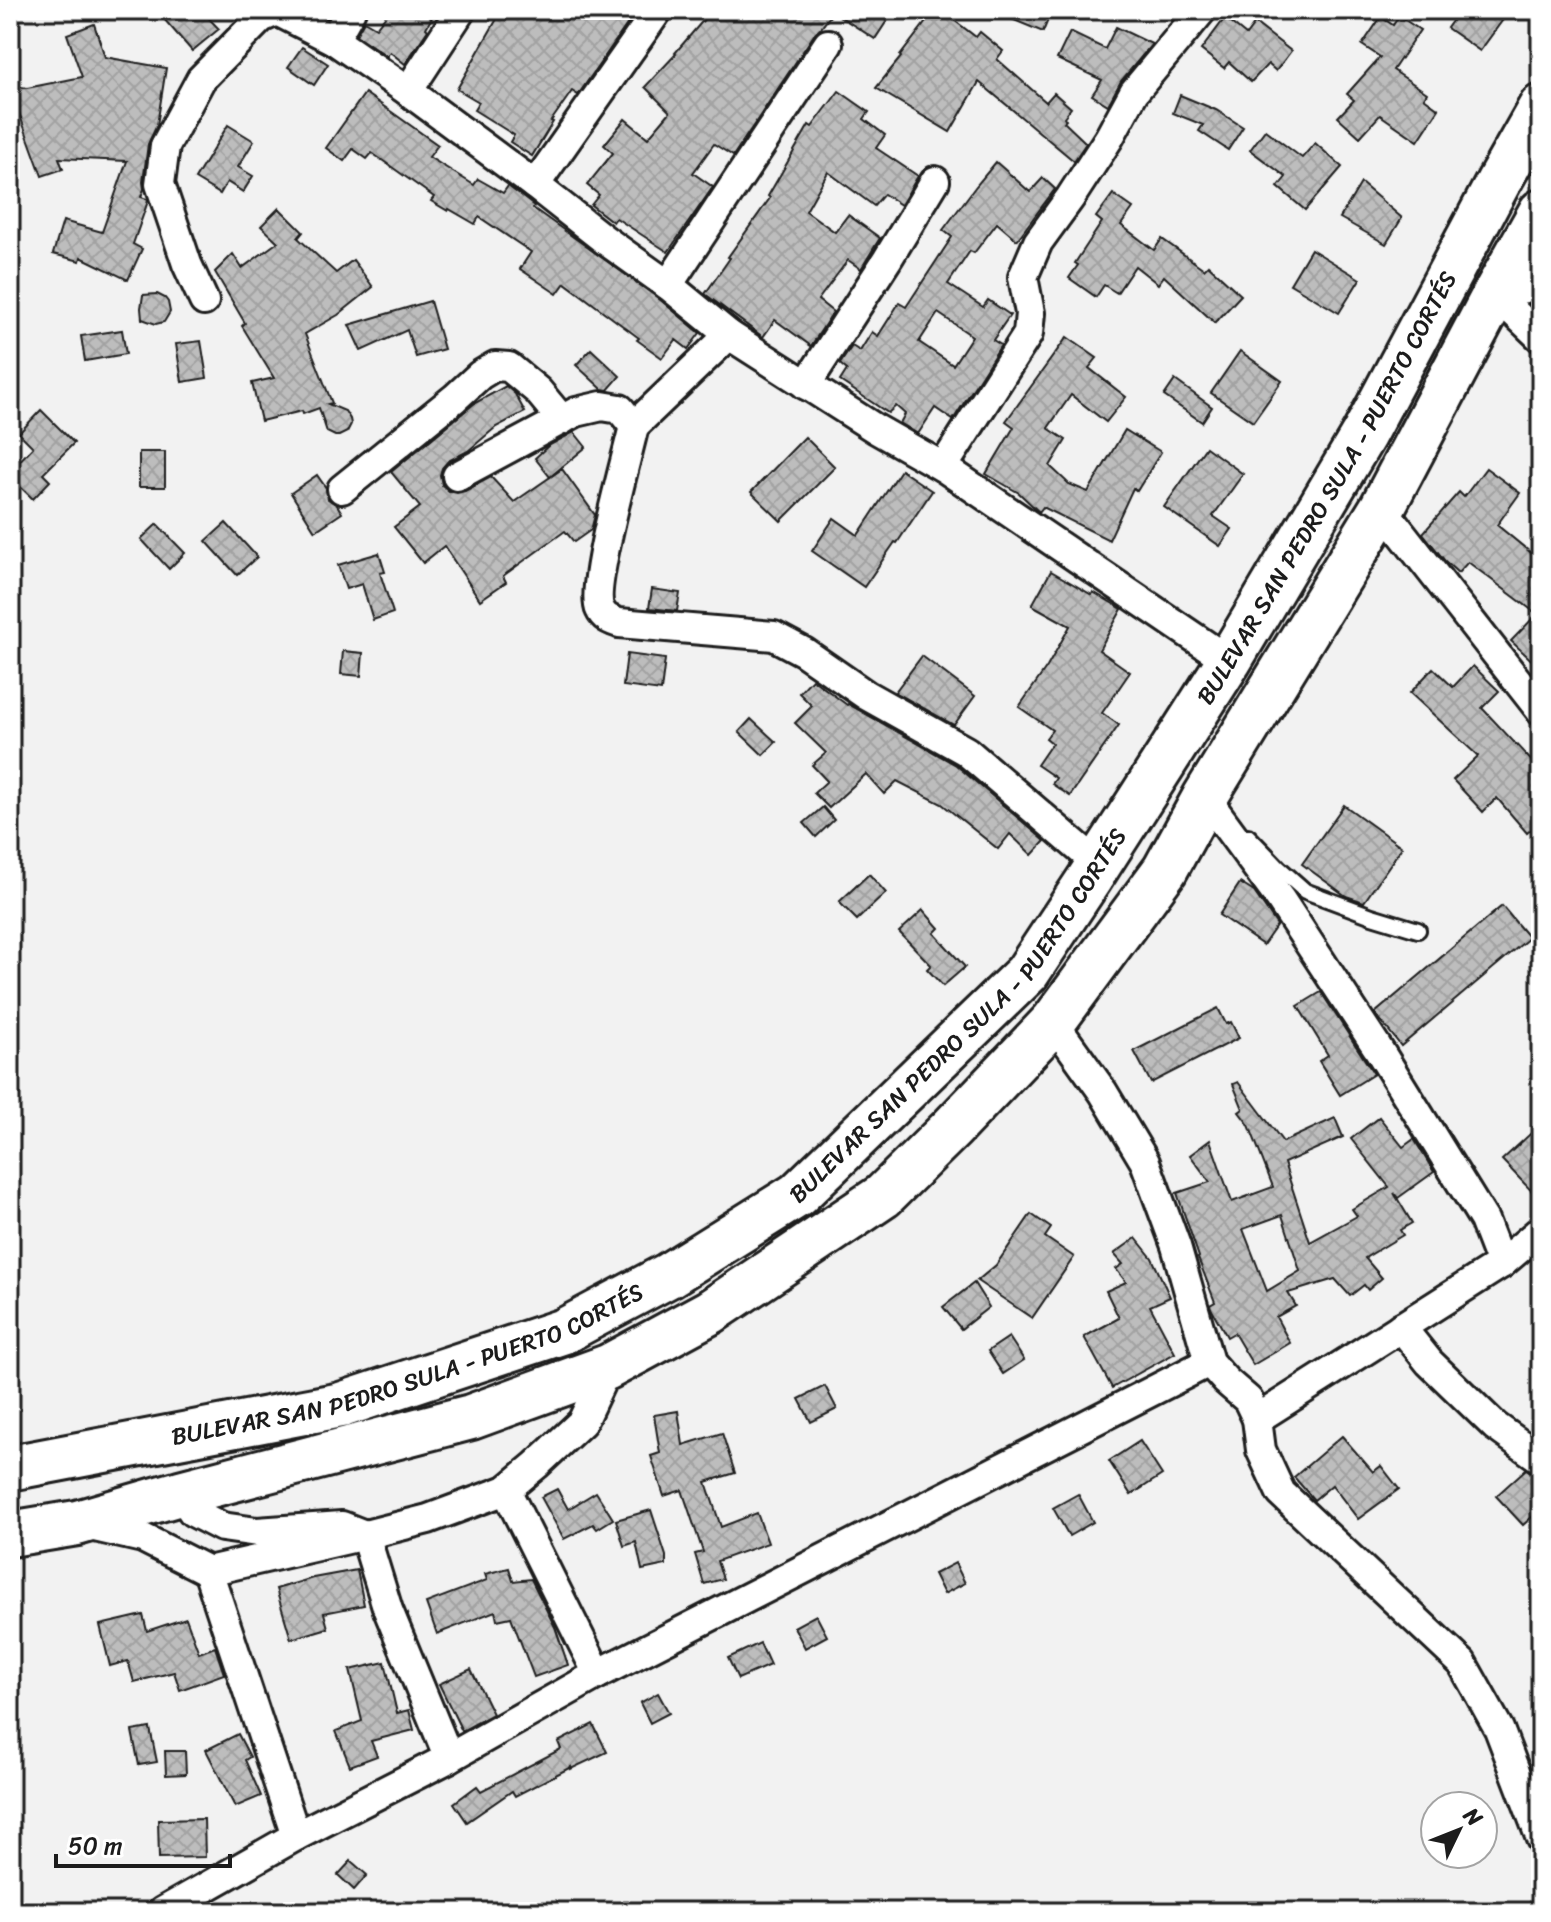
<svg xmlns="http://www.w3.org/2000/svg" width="1551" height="1922" font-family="Sriracha,sans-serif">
<defs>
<pattern id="building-cross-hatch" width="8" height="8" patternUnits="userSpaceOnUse" patternTransform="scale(2)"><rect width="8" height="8" fill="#bdbdbd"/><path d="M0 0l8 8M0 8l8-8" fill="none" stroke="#a2a2a2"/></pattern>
</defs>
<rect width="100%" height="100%" fill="#f2f2f2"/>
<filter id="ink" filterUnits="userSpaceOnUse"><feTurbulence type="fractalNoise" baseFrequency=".0125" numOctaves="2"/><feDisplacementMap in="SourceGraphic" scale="16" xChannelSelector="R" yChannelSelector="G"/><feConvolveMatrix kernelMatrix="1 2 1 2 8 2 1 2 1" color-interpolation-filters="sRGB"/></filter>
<g filter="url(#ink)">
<g fill="url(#building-cross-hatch)" stroke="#1c1c1c" stroke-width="2" fill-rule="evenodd">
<path d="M156,10H201L219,29L192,51Z"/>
<path d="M390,10H436L426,28L428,30L405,64L390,52L387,56L356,35L364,21L376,28Z"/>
<path d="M502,10H637L578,95L572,91L551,121L553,122L532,156L510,142L514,135L474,110L479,102L457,89Z"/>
<path d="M712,10H894L875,39L833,12L821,28L814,35L733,156L714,144L693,173L713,187L668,252L616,218L613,222L591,205L599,195L587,185L613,153L604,145L625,119L648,138L670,112L645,87L676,54L675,53Z"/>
<path d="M935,10H941L976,37L980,32L1003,51L997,59L1046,102L1054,93L1071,108L1064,117L1066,120L1064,122L1086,143L1074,161L979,82L950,132L876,88L901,57L900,56Z"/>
<path d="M990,10H1052L1043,32Z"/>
<path d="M1460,10H1510L1480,51L1447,28Z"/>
<path d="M1399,16L1420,30L1393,70L1427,93L1424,98L1439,109L1418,141L1380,115L1360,137L1338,117L1354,100L1347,94L1380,57L1362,45L1381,17L1393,25Z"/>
<path d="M1225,18L1246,35L1255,23L1291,51L1276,71L1268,64L1251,82L1229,62L1224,68L1201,50Z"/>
<path d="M94,24L105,57L166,68L157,125L148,144L143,182L144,189L141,197L147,199L148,201L133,244L142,249L128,280L81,257L80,261L53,254L63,221L102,232L127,161L59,158L63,169L42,176L19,113L10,111V85L27,88L82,77L67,34Z"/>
<path d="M1116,27L1152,44L1121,81L1108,105L1092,95L1102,80L1057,59L1070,32L1105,49Z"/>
<path d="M302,47L328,64L314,85L288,67Z"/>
<path d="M839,91L869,112L864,119L885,135L876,148L918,176L901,205L884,194L874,206L828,172L806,211L835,232L848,215L880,238L861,269L848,260L818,300L833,312L811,346L775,320L763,337L705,294L730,258L728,257L770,198L768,196L809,125L812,127Z"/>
<path d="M365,93L438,145L429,157L474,185L478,179L503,193L508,186L534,206L533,208L658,298L700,333L688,349L676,340L662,358L637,340L639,338L565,283L557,294L520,269L531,252L479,217L475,224L449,209L448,211L431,201L434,197L372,153L367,159L353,149L344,161L326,148Z"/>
<path d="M1180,95L1216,110L1243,127L1228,150L1199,131L1203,125L1173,113Z"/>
<path d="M228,125L254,141L238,167L253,176L243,192L227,182L220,194L195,179Z"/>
<path d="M1265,130L1302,158L1315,143L1342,167L1305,210L1278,187L1286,177L1250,150Z"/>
<path d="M996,162L1030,192L1043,178L1055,189L1017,240L997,223L974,253L970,251L948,284L983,307L988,300L1010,315L993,340L1001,345L953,420L935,408L918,434L900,423L905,414L896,406L888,413L840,381L847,370L840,364L852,346L860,351L872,332L878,336L899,303L906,307L952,237L943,230L976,186ZM938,313L972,336L953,365L919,342Z"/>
<path d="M1361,183L1402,218L1386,244L1340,218Z"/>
<path d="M1113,194L1133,208L1121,225L1154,250L1162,239L1204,269L1208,265L1241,295L1215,323L1164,276L1158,284L1135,266L1117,293L1104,285L1096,297L1069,278L1078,265L1075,263L1102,222L1096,217Z"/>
<path d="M279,208L303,232L298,238L336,273L353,260L373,287L338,315L305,334L332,403L328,404L345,411L350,419L351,424L347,432L339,436H335L327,432L319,408L303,414L302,411L261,421L252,383L274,378L242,326L245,323L215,272L233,254L242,268L278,242L261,226Z"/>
<path d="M1311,249L1360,279L1339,313L1290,284Z"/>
<path d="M157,294L165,298L168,302L170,312L164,322L156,324L142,319L141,308L143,295Z"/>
<path d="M430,301L444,349L416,357L407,330L361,351L349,325Z"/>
<path d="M122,330L126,354L85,361L81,336Z"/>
<path d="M1067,337L1097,358L1089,368L1126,397L1106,422L1071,395L1048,428L1066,440L1050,466L1069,484L1088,492L1125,430L1161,452L1137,491L1133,488L1109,540L1043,507L1039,512L1019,493L986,474L1014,427L1006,421Z"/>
<path d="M201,341L207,378L182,382L176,344Z"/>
<path d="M591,349L620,376L608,390L602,389L576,365Z"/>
<path d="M1240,351L1282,381L1253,422L1211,393Z"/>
<path d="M1175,380L1212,407L1202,422L1164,396Z"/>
<path d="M506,386L515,394L525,412L496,427L468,451L448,461L442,468L440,475L442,485L449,491L457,493L465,491L491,477L514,502L562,469L595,515L591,530L574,542L565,531L503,576L506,582L480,600L444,546L423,563L394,527L420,507L391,472L475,403Z"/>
<path d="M41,410L74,443L43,474L50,481L33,499L10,477V471L33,447L19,433Z"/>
<path d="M574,432L586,447L550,477L535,458L548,446Z"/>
<path d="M805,437L835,467L781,521L751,492Z"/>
<path d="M1206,447L1243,474L1213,516L1232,529L1220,546L1164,507Z"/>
<rect x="139" y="452" width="26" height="35"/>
<path d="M1486,468L1520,493L1497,525L1541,561V669L1511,641L1537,614L1468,562L1458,573L1445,561L1423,533L1459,492L1464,497Z"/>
<path d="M901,470L932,491L897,543L895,542L864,587L812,551L834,518L858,535Z"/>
<path d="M317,475L326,488L328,499L337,505L342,513L315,531L291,493Z"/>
<path d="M226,523L257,557L237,575L206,541Z"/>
<path d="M157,524L185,553L169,569L141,539Z"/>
<path d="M379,553L385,572L380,573L393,613L373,620L362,584L346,589L338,565Z"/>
<path d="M1051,571L1092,595L1093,592L1122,609L1099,650L1130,672L1102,713L1119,725L1070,796L1052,784L1056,778L1037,765L1052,743L1046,738L1052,730L1019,707L1047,667L1070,626L1032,605Z"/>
<path d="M652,589L680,593L677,611L649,608Z"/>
<path d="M343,651L363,653L361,676L341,674Z"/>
<path d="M627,654L665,659L661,691L623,686Z"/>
<path d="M922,656L975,696L954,725L895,692Z"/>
<path d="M1473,666L1499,691L1482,708L1541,771V821L1527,833L1497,798L1483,812L1453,780L1478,756L1410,693L1433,668L1453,687Z"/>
<path d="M812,679L847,705L848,704L956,765L1045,841L1032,855L1010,834L998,849L942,804L897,781L884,794L866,774L829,808L814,793L827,781L812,765L826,753L795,723L812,706L799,693Z"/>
<path d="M751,719L776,742L763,755L739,732Z"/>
<path d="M1344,805L1402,847L1364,902L1346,896L1302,864Z"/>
<path d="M823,807L834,820L816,837L804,823Z"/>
<path d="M869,874L886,893L857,920L839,902Z"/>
<path d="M1240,883L1254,892L1277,925L1263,945L1219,915Z"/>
<path d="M1502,906L1529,938L1401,1046L1375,1013Z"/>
<path d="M923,910L939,928L934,933L965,967L943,986L927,969L931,965L899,932Z"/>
<path d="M1321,992L1374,1074L1340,1095L1319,1061L1328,1055L1298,1006Z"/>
<path d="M1218,1008L1226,1024L1231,1022L1239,1038L1151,1083L1134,1051Z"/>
<path d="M1238,1082L1283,1142L1335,1118L1343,1137L1284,1163L1310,1242L1357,1216L1352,1209L1389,1187L1351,1139L1379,1117L1403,1147L1414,1139L1434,1172L1398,1198L1394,1193L1412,1223L1400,1230L1403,1235L1365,1258L1382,1278L1368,1290L1364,1285L1350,1296L1335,1279L1288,1293L1296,1306L1276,1317L1290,1343L1253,1365L1234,1333L1227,1337L1212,1310L1210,1305L1215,1302L1198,1258L1199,1257L1177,1193L1210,1182L1190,1155L1210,1140L1232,1202L1273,1187L1249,1125L1239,1112L1243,1109L1233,1084ZM1282,1215L1300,1271L1267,1291L1243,1229Z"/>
<path d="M1541,1124V1201L1502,1160Z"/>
<path d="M1031,1214L1051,1228L1045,1237L1074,1257L1032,1318L977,1281L996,1265Z"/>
<path d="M1136,1238L1152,1258L1170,1297L1150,1306L1175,1353L1112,1388L1084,1337L1119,1318L1106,1291L1126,1282L1116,1269L1123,1264L1114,1254Z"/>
<path d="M974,1283L989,1307L961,1329L943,1307Z"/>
<path d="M1009,1337L1024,1360L1003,1374L988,1351Z"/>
<path d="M825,1386L837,1409L811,1422L799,1399Z"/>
<path d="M678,1411L683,1445L722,1433L735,1473L706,1482L721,1527L757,1513L768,1543L717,1561L723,1579L704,1584L695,1554L703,1552L682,1490L664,1496L651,1456L660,1453L654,1415Z"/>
<path d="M1342,1436L1373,1472L1381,1466L1399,1489L1358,1519L1332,1485L1314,1500L1294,1477Z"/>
<path d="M1140,1441L1162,1475L1131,1495L1109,1461Z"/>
<path d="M1526,1469L1541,1479V1509L1523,1525L1496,1496Z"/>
<path d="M557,1489L568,1509L596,1492L613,1519L597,1529L593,1524L564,1539L541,1497Z"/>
<path d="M1078,1494L1093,1522L1069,1536L1053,1508Z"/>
<path d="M651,1510L666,1556V1565L642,1570L636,1542L624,1546L616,1520Z"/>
<path d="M955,1563L965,1583L944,1594L934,1574Z"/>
<path d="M509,1568L513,1581L531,1579L555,1627L568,1665L534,1677L511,1617L497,1620L495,1611L437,1634L426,1603L487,1580L485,1574Z"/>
<path d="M357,1570L364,1605L324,1613L328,1628L291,1639L276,1589L313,1578Z"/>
<path d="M143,1615L147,1631L186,1618L199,1653L215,1647L224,1674L180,1690L174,1672L134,1682L128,1661L110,1666L100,1625Z"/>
<path d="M816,1615L827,1636L805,1648L794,1627Z"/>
<path d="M760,1643L770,1665L738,1679L728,1658Z"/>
<path d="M385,1662L397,1713L409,1710L414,1730L371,1741L377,1756L350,1766L336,1731L362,1721L350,1670Z"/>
<path d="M471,1669L493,1714L462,1731L439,1684Z"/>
<path d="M658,1693L669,1713L650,1723L640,1703Z"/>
<path d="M593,1724L607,1752L571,1769V1767L515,1796L512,1791L467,1822L454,1803L477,1786L481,1791L561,1749L558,1742Z"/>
<path d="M150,1728L157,1762L139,1765L132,1731Z"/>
<path d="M238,1734L250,1757L245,1760L261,1796L235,1807L206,1750Z"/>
<path d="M165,1751H185L186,1774L166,1775Z"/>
<path d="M204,1819L205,1857L159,1858L158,1820Z"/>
<path d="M351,1861L367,1875L354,1890L338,1875Z"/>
</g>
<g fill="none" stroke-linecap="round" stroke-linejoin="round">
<g stroke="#1c1c1c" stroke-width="20">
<path id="service" d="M1248,836L1279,868L1305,891L1372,916L1418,930"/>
</g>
<g stroke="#1c1c1c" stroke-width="34">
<g id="minor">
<path d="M334,40L351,10"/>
<path d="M408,91L461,10"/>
<path d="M535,185L658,10"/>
<path d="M668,285L828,44"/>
<path d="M1495,294L1541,338"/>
<path d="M1495,294L1541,285"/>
<path d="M204,301L187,264L160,184L165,146L201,79L261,18L277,11L334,40L408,91L535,185L605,240L668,285L729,335L876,429L943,467L1229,661"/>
<path d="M806,385L887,260L935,181"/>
<path d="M634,426C627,457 590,588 600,609C604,618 611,620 619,623L774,636L804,652L866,695L966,751L1099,865"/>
<path d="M943,467L1028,334L1030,313L1023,277L1038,242L1070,198L1109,138L1134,92L1202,10"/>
<path d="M457,476L576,412L602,406L620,409L634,426L729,335"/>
<path d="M342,489L455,398L480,375L495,366L509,367L538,391L562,420"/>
<path d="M1382,508L1541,711"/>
<path d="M1205,797L1280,899L1377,1047L1484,1220L1501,1264"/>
<path d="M1053,1022L1103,1092L1145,1162L1176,1246L1209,1362L1226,1381L1248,1400L1257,1419L1261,1450L1281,1493L1462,1663L1499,1729L1541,1839"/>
<path d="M1401,1327L1429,1362L1495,1426L1541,1459"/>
<path d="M1257,1419L1501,1264L1541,1230"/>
<path d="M506,1490L598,1674"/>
<path d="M180,1493L193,1512L222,1527L257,1532L342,1526L365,1535L208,1571L296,1836"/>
<path d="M86,1525L143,1538L208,1571"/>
<path d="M449,1758L388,1610L365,1535L428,1519L506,1490L536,1465L582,1422L608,1367"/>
<path d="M162,1912L296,1836L449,1758L598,1674L1209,1362"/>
</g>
</g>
<g stroke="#1c1c1c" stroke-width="50">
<g id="trunk">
<path id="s1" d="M10,1468L341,1405L564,1331L669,1275L797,1195L1027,973L1090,878L1229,661L1364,434L1499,181L1541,107"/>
<path d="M10,1534L77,1523L180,1493L471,1417L608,1367L710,1312L883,1196L951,1129L1053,1022L1165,870L1205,797L1382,508L1495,294L1541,212"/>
</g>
</g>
<use href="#service" stroke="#fff" stroke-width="14"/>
<use href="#minor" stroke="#fff" stroke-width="28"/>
<use href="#trunk" stroke="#fff" stroke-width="44"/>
</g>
</g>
<g text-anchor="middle" stroke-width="7" stroke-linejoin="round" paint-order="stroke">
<g font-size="24" fill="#1c1c1c" stroke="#fff">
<text dy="8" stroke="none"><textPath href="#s1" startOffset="1732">BULEVAR SAN PEDRO SULA - PUERTO CORTÉS</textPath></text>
<text dy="8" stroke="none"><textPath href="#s1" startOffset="1084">BULEVAR SAN PEDRO SULA - PUERTO CORTÉS</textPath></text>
<text dy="8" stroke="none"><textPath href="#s1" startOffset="412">BULEVAR SAN PEDRO SULA - PUERTO CORTÉS</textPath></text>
</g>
</g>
<rect width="1551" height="1922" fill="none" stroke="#fff" stroke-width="40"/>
<rect x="20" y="20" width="1511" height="1882" fill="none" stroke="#1c1c1c" stroke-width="3" filter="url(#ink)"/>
<g transform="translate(1459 1830) rotate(47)"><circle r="38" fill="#ffffff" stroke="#a4a4a4" stroke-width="2"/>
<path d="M0-6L14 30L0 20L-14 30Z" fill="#1c1c1c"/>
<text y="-12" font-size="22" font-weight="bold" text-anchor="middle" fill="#1c1c1c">N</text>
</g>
<path d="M56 1854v12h174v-12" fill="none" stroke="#1c1c1c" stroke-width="4"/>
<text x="68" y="1854" font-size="24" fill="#1c1c1c" stroke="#ffffff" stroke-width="6" paint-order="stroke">50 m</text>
</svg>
